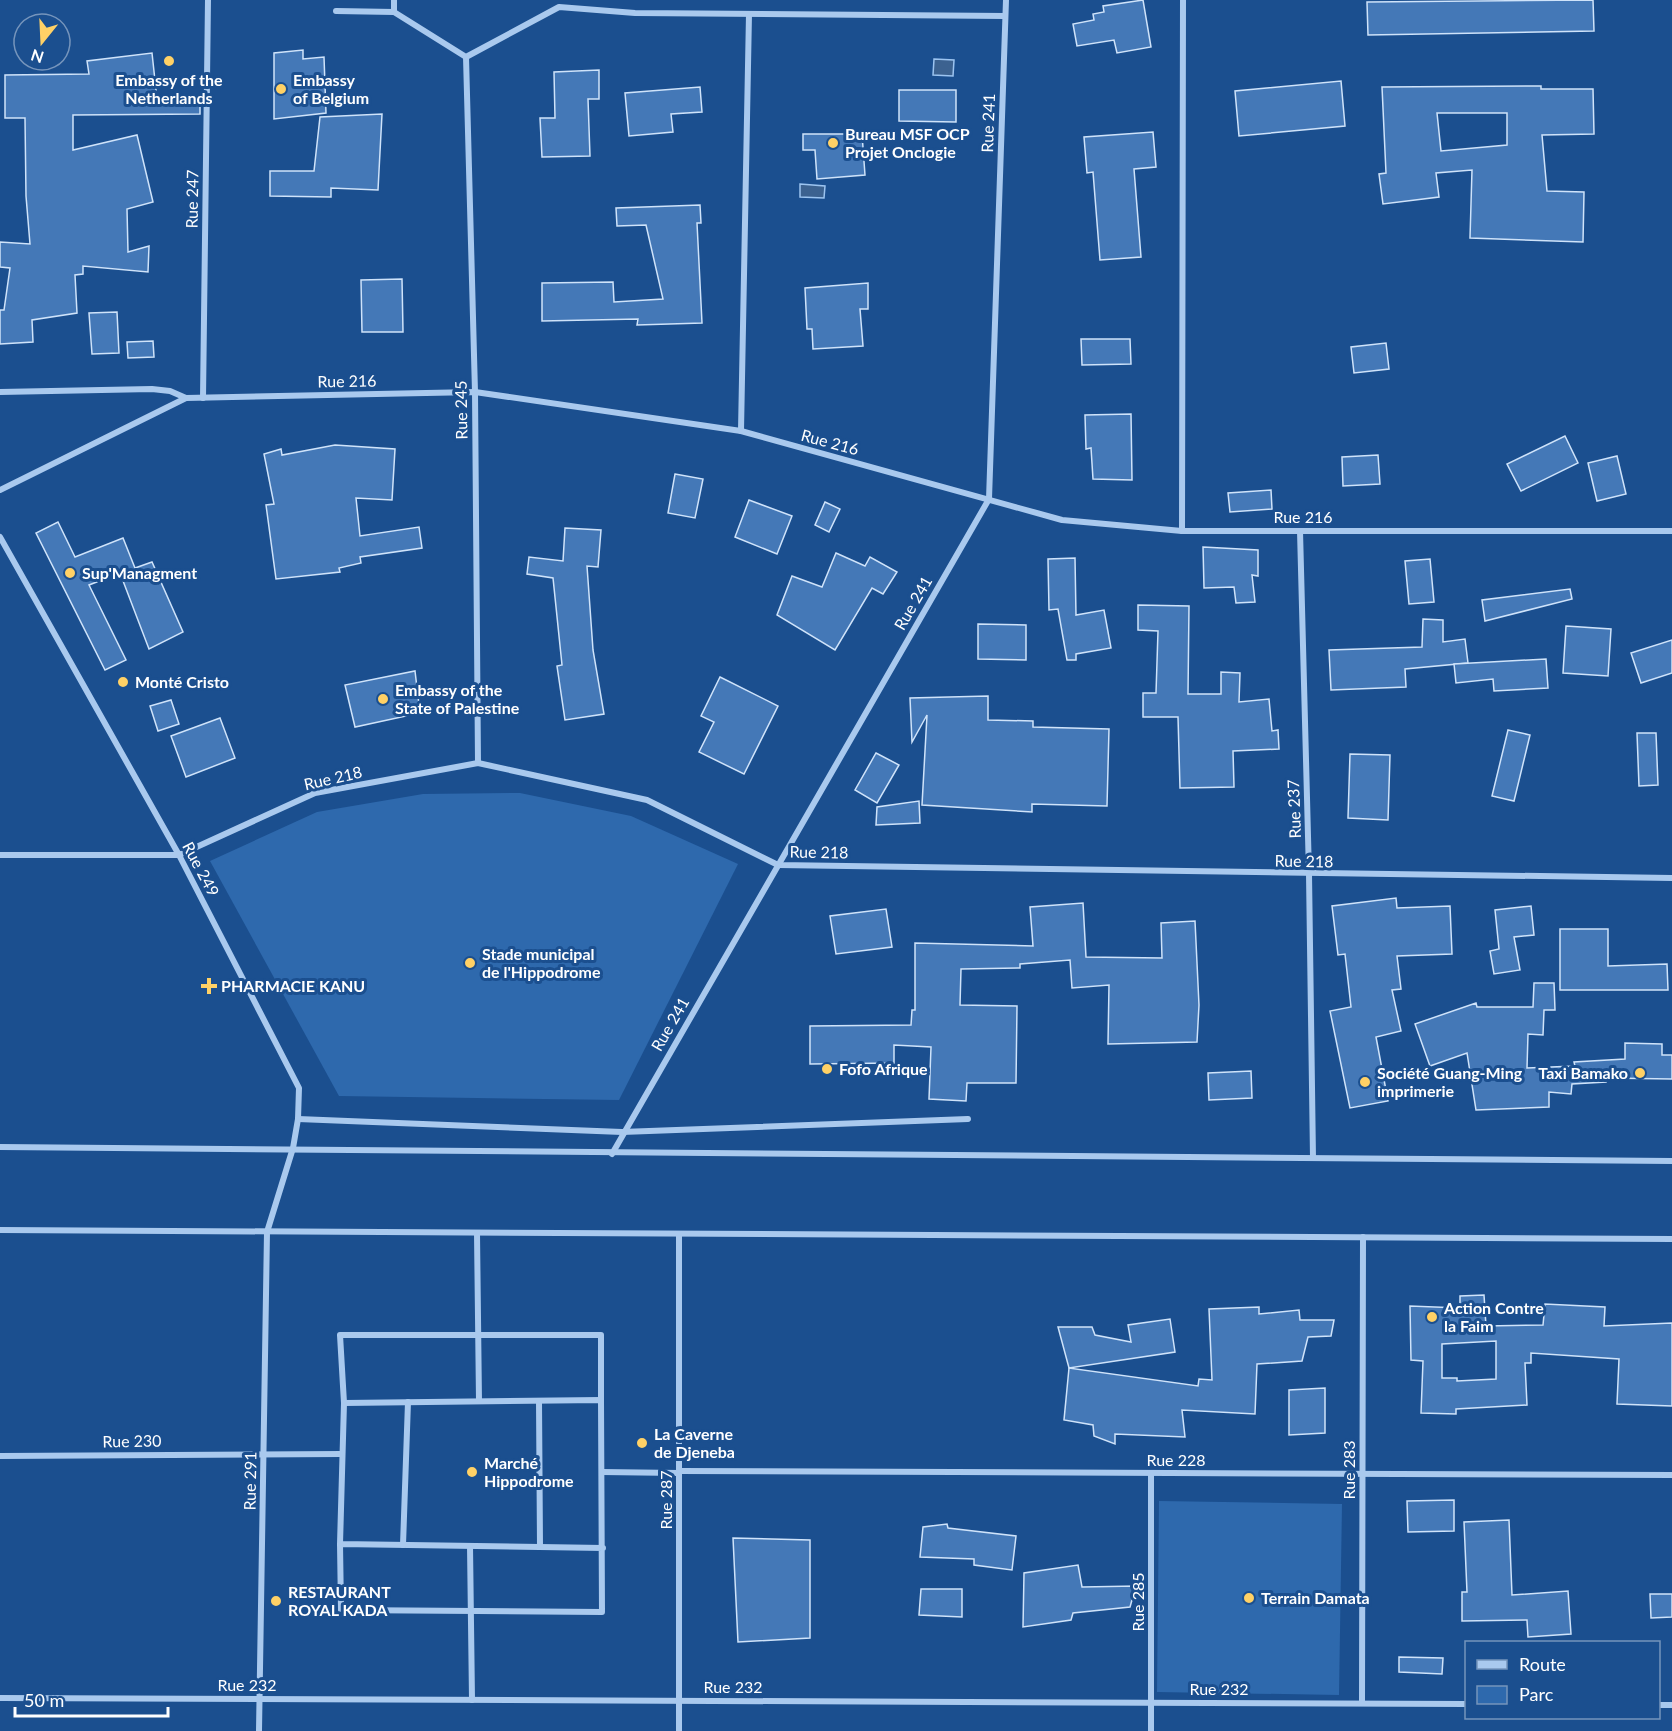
<svg xmlns="http://www.w3.org/2000/svg" width="1672" height="1731" font-family="Lato,sans-serif">
<rect width="100%" height="100%" fill="#1b4f8f"/>
<g fill="#2e69ad">
<path d="M520,793L631,816L738,864L619,1100L339,1096L210,861L317,812L423,794Z"/>
<path d="M1159,1501L1342,1504L1339,1695L1157,1692Z"/>
</g>
<g fill="#3c6290" stroke="#9cc4f0" stroke-width="1.5">
<path d="M934,59L954,60L953,76L933,75Z"/>
<path d="M800,184L825,186L824,198L800,197Z"/>
</g>
<g fill="#4478b7" stroke="#cfe3fa" stroke-width="1.5" fill-rule="evenodd">
<path d="M1143,0L1151,47L1117,53L1114,40L1077,46L1073,24L1094,20L1093,14L1104,12L1103,6Z"/>
<path d="M1593,0L1594,31L1368,35L1367,2Z"/>
<path d="M303,50V59L324,57L326,113L274,119V53Z"/>
<path d="M152,53L157,99L200,100V114L73,115V150L137,135L153,202L127,209L128,252L149,246L148,272L83,266V274L75,275L77,313L32,320L33,342L0,344V310H4L10,268L0,267V242L30,244L26,196L25,118H5V75L89,74L87,61Z"/>
<path d="M599,70V99H588L590,156L542,157L540,118H555L554,72Z"/>
<path d="M1341,81L1345,126L1239,136L1235,91Z"/>
<path d="M1541,86V89H1593L1594,134L1542,135L1547,191L1584,192L1583,242L1470,238L1472,170L1436,173L1439,197L1383,204L1379,174L1386,173L1382,87ZM1437,113H1507V145L1441,151Z"/>
<path d="M700,87L702,112L671,114L673,132L629,136L625,93Z"/>
<path d="M899,90H956V122L899,121Z"/>
<path d="M382,114L378,190L331,188V197L270,196V171H314L320,117Z"/>
<path d="M1153,132L1156,167L1134,169L1141,257L1100,260L1093,172L1087,173L1084,137Z"/>
<path d="M803,134H862L865,175L817,179L815,150H803Z"/>
<path d="M700,205L701,223H697L702,323L637,325L638,319L542,321V283L613,282L614,302L663,299L646,225L617,226L616,208Z"/>
<path d="M402,279L403,332H362L361,280Z"/>
<path d="M868,283V309H860L863,346L813,349L812,329H807L805,288Z"/>
<path d="M117,312L119,353L92,354L89,313Z"/>
<path d="M1081,339H1130L1131,364L1082,365Z"/>
<path d="M153,341L154,357L128,358L127,342Z"/>
<path d="M1386,343L1389,369L1354,373L1351,347Z"/>
<path d="M1131,414L1132,480L1093,479L1091,448L1086,449L1085,415Z"/>
<path d="M1565,436L1578,463L1521,491L1507,464Z"/>
<path d="M335,445L395,449L392,500L356,498L360,536L419,527L422,548L360,557L361,563L339,568L340,572L276,579L266,505L274,504L264,454L281,449L282,455Z"/>
<path d="M1378,455L1380,484L1343,486L1342,457Z"/>
<path d="M1617,456L1626,494L1597,501L1588,463Z"/>
<path d="M675,474L703,479L695,518L668,513Z"/>
<path d="M1271,490L1272,509L1230,512L1228,493Z"/>
<path d="M749,500L792,516L777,554L735,537Z"/>
<path d="M825,502L840,509L829,532L815,525Z"/>
<path d="M58,522L75,557L123,538L135,568L152,562L183,632L149,649L120,573L89,585L126,660L105,670L36,533Z"/>
<path d="M565,528L601,530L598,567L587,566L593,650L604,714L565,720L557,666L562,665L553,578L527,574L529,557L563,561Z"/>
<path d="M1203,547L1258,550V576L1252,575L1255,602L1236,603L1234,587L1204,588Z"/>
<path d="M836,553L865,566L870,557L897,572L883,594L872,588L835,650L777,615L792,576L822,587Z"/>
<path d="M1075,558L1076,615L1104,610L1111,648L1076,654V660H1067L1058,609L1049,610L1048,559Z"/>
<path d="M1430,559L1434,602L1409,604L1405,561Z"/>
<path d="M1570,589L1572,599L1485,621L1482,600Z"/>
<path d="M1138,605L1189,606L1188,694H1221V672L1240,673L1239,702L1269,699L1272,731L1278,730L1279,749L1233,751L1234,787L1180,788L1178,717H1143V693H1156L1158,631L1138,630Z"/>
<path d="M1423,619L1443,620V642L1465,639L1468,663L1405,669L1406,687L1331,690L1329,650L1422,647Z"/>
<path d="M978,624L1026,625V660L978,659Z"/>
<path d="M1566,626L1611,629L1608,676L1563,673Z"/>
<path d="M1672,640V673L1641,683L1631,653Z"/>
<path d="M1546,659L1548,688L1494,691L1493,679L1456,683L1454,664Z"/>
<path d="M415,671L420,713L355,727L345,685Z"/>
<path d="M720,677L778,706L744,774L699,752L714,722L701,716Z"/>
<path d="M988,696V720L1033,721V727L1109,729L1107,806L1032,804V812L922,805L927,715L912,742L910,698Z"/>
<path d="M171,700L179,724L158,731L150,706Z"/>
<path d="M220,718L235,758L186,777L171,736Z"/>
<path d="M1508,730L1530,735L1514,801L1492,796Z"/>
<path d="M1637,733H1656L1658,785L1639,786Z"/>
<path d="M876,753L899,765L877,803L855,790Z"/>
<path d="M1350,754L1390,755L1388,820L1348,818Z"/>
<path d="M919,801L920,823L876,825L877,807Z"/>
<path d="M1396,898L1397,908L1450,906L1452,954L1397,956L1401,989L1392,990L1401,1031L1376,1037L1388,1101L1350,1108L1330,1011L1351,1007L1345,954L1338,955L1332,906Z"/>
<path d="M1083,903L1086,957L1162,958L1161,923L1195,921L1199,1005L1197,1042L1108,1044L1109,985L1072,988L1070,960L1020,964V968L961,969L960,1005L1017,1006L1016,1083H967L966,1101L929,1099L931,1047L894,1045V1063L810,1064V1026L911,1025L912,1010H915V943L1033,946L1030,907Z"/>
<path d="M1531,906L1534,935L1514,937L1520,970L1494,974L1490,951L1499,949L1495,910Z"/>
<path d="M886,909L892,947L836,954L830,916Z"/>
<path d="M1560,929H1608V966L1667,964L1668,990H1560Z"/>
<path d="M1534,983H1554L1555,1010H1544L1543,1035L1528,1034L1527,1068L1575,1066L1574,1062L1625,1059V1043L1662,1044V1055H1672V1079L1606,1078V1082L1572,1084L1571,1094L1549,1092V1107L1476,1110L1467,1053L1430,1066L1415,1024L1476,1003L1477,1007H1533Z"/>
<path d="M1251,1071L1252,1098L1209,1100L1208,1073Z"/>
<path d="M1484,1295L1486,1326L1543,1325L1545,1304L1605,1307L1604,1326L1672,1323V1406L1617,1404L1619,1359L1531,1353V1363H1525L1527,1405L1456,1409V1414L1421,1413L1423,1361L1411,1360L1410,1306L1460,1308V1296ZM1496,1341V1379L1457,1381V1378H1442V1344Z"/>
<path d="M1259,1307V1314L1299,1310L1300,1320H1334L1331,1336L1308,1337L1302,1361L1257,1364L1255,1414L1182,1410L1185,1437L1115,1434V1444L1094,1436L1093,1425L1064,1420L1069,1368L1198,1386L1199,1379L1212,1380L1209,1309Z"/>
<path d="M1170,1319L1175,1352L1069,1368L1058,1327H1092L1095,1335L1131,1342L1128,1325Z"/>
<path d="M1325,1388V1433L1289,1435V1390Z"/>
<path d="M1454,1500V1531L1408,1532L1407,1501Z"/>
<path d="M1509,1520L1512,1595L1568,1591L1571,1634L1528,1637L1527,1620L1462,1621V1592H1467L1464,1522Z"/>
<path d="M947,1524L948,1528L1016,1536L1012,1570L974,1565V1559L920,1557L923,1527Z"/>
<path d="M733,1538L810,1540V1638L738,1642Z"/>
<path d="M1078,1565L1082,1587L1136,1586L1130,1607L1073,1613L1071,1620L1023,1627L1024,1573Z"/>
<path d="M921,1589H962V1617L919,1615Z"/>
<path d="M1650,1594H1672V1617L1651,1618Z"/>
<path d="M1399,1657L1443,1658L1442,1674L1399,1672Z"/>
</g>
<g fill="none" stroke-linecap="round" stroke-linejoin="round">
<g stroke="#a9c9ee" stroke-width="6">
<path d="M336,11L394,12L466,57L559,7L635,13L1005,16"/>
<path d="M394,12V0"/>
<path d="M466,57L475,392L478,763"/>
<path d="M0,392L152,389L170,391L186,398"/>
<path d="M203,398L208,0"/>
<path d="M741,431L749,14"/>
<path d="M0,490L186,398L475,392L741,431L1062,520L1182,531H1672"/>
<path d="M1182,531L1183,0"/>
<path d="M1300,531L1309,874L1313,1158"/>
<path d="M0,537L179,855L299,1088L298,1119L293,1148L267,1232L259,1731"/>
<path d="M0,855H179L315,793L478,763L647,800L778,865L1672,878"/>
<path d="M298,1119L622,1132L968,1119"/>
<path d="M0,1147L1672,1161"/>
<path d="M612,1154L989,499L1006,0"/>
<path d="M0,1230L1672,1239"/>
<path d="M477,1233L479,1401"/>
<path d="M539,1401L540,1547"/>
<path d="M344,1403L340,1335H601V1400"/>
<path d="M0,1456L342,1454"/>
<path d="M679,1471L1672,1475"/>
<path d="M602,1472L679,1473"/>
<path d="M340,1544L341,1610L602,1612L601,1400L344,1403L340,1544L603,1548"/>
<path d="M403,1545L408,1402"/>
<path d="M470,1546L472,1700"/>
<path d="M0,1698L1466,1704"/>
<path d="M1362,1703L1363,1237"/>
<path d="M1658,1705H1672"/>
<path d="M679,1731V1234"/>
<path d="M1151,1731V1473"/>
</g>
</g>
<g fill="#ffd166" stroke="#1b4f8f" stroke-width="2">
<circle cx="169" cy="61" r="6"/>
<circle cx="281" cy="89" r="6"/>
<circle cx="833" cy="143" r="6"/>
<circle cx="70" cy="573" r="6"/>
<circle cx="123" cy="682" r="6"/>
<circle cx="383" cy="699" r="6"/>
<circle cx="470" cy="963" r="6"/>
<path d="M206 977h6v6h6v6h-6v6h-6v-6h-6v-6h6z"/>
<circle cx="827" cy="1069" r="6"/>
<circle cx="1640" cy="1073" r="6"/>
<circle cx="1365" cy="1082" r="6"/>
<circle cx="1432" cy="1317" r="6"/>
<circle cx="642" cy="1443" r="6"/>
<circle cx="472" cy="1472" r="6"/>
<circle cx="1249" cy="1598" r="6"/>
<circle cx="276" cy="1601" r="6"/>
</g>
<g text-anchor="middle" stroke-width="6" stroke-linejoin="round" paint-order="stroke">
<g font-size="16" font-weight="bold" fill="#fff" stroke="#1b4f8f" text-anchor="start">
<text x="169" y="86" text-anchor="middle">Embassy of the<tspan x="169" dy="18">Netherlands</tspan></text>
<text x="293" y="86">Embassy<tspan x="293" dy="18">of Belgium</tspan></text>
<text x="845" y="140">Bureau MSF OCP<tspan x="845" dy="18">Projet Onclogie</tspan></text>
<text x="82" y="579">Sup'Managment</text>
<text x="135" y="688">Monté Cristo</text>
<text x="395" y="696">Embassy of the<tspan x="395" dy="18">State of Palestine</tspan></text>
<text x="482" y="960">Stade municipal<tspan x="482" dy="18">de l'Hippodrome</tspan></text>
<text x="221" y="992">PHARMACIE KANU</text>
<text x="839" y="1075">Fofo Afrique</text>
<text x="1377" y="1079">Société Guang-Ming<tspan x="1377" dy="18">imprimerie</tspan></text>
<text x="1628" y="1079" text-anchor="end">Taxi Bamako</text>
<text x="1444" y="1314">Action Contre<tspan x="1444" dy="18">la Faim</tspan></text>
<text x="654" y="1440">La Caverne<tspan x="654" dy="18">de Djeneba</tspan></text>
<text x="484" y="1469">Marché<tspan x="484" dy="18">Hippodrome</tspan></text>
<text x="288" y="1598">RESTAURANT<tspan x="288" dy="18">ROYAL KADA</tspan></text>
<text x="1261" y="1604">Terrain Damata</text>
</g>
<g font-size="16" fill="#fff" stroke="#1b4f8f">
<text transform="translate(988 123) rotate(-88)" y="6">Rue 241</text>
<text transform="translate(192 199) rotate(-89)" y="6">Rue 247</text>
<text transform="translate(347 381) rotate(-1)" y="6">Rue 216</text>
<text transform="translate(461 410) rotate(-91)" y="6">Rue 245</text>
<text transform="translate(830 442) rotate(15)" y="6">Rue 216</text>
<text x="1303" y="523">Rue 216</text>
<text transform="translate(913 603) rotate(-60)" y="6">Rue 241</text>
<text transform="translate(333 778) rotate(-13)" y="6">Rue 218</text>
<text transform="translate(1294 809) rotate(-92)" y="6">Rue 237</text>
<text transform="translate(819 852) rotate(1)" y="6">Rue 218</text>
<text transform="translate(1304 861) rotate(1)" y="6">Rue 218</text>
<text transform="translate(201 869) rotate(62)" y="6">Rue 249</text>
<text transform="translate(670 1024) rotate(-60)" y="6">Rue 241</text>
<text transform="translate(132 1441) rotate(-1)" y="6">Rue 230</text>
<text x="1176" y="1466">Rue 228</text>
<text transform="translate(1349 1470) rotate(-90)" y="6">Rue 283</text>
<text transform="translate(250 1481) rotate(-89)" y="6">Rue 291</text>
<text transform="translate(666 1500) rotate(-90)" y="6">Rue 287</text>
<text transform="translate(1138 1602) rotate(-90)" y="6">Rue 285</text>
<text x="247" y="1691">Rue 232</text>
<text x="733" y="1693">Rue 232</text>
<text x="1219" y="1695">Rue 232</text>
</g>
</g>
<rect x="1465" y="1641" width="195" height="78" fill="#1b4f8f" stroke="#7695bc" stroke-width="1.5"/>
<rect x="1477" y="1660" width="30" height="9" fill="#a9c9ee" stroke="#7695bc" stroke-width="1.5"/>
<text x="1519" y="1671" font-size="18" fill="#ffffff">Route</text>
<rect x="1477" y="1686" width="30" height="18" fill="#2e69ad" stroke="#7695bc" stroke-width="1.5"/>
<text x="1519" y="1701" font-size="18" fill="#ffffff">Parc</text>
<g transform="translate(42 42) rotate(198)"><circle r="28" fill="#1b4f8f" stroke="#7695bc" stroke-width="1.5"/>
<path d="M0-4.5L10 22L0 15L-10 22Z" fill="#ffd166"/>
<text y="-9" font-size="16" font-weight="bold" text-anchor="middle" fill="#ffffff">N</text>
</g>
<path d="M15 1707v9h153v-9" fill="none" stroke="#ffffff" stroke-width="3"/>
<text x="24" y="1707" font-size="18" fill="#ffffff" stroke="#1b4f8f" stroke-width="4.5" paint-order="stroke">50 m</text>
</svg>
